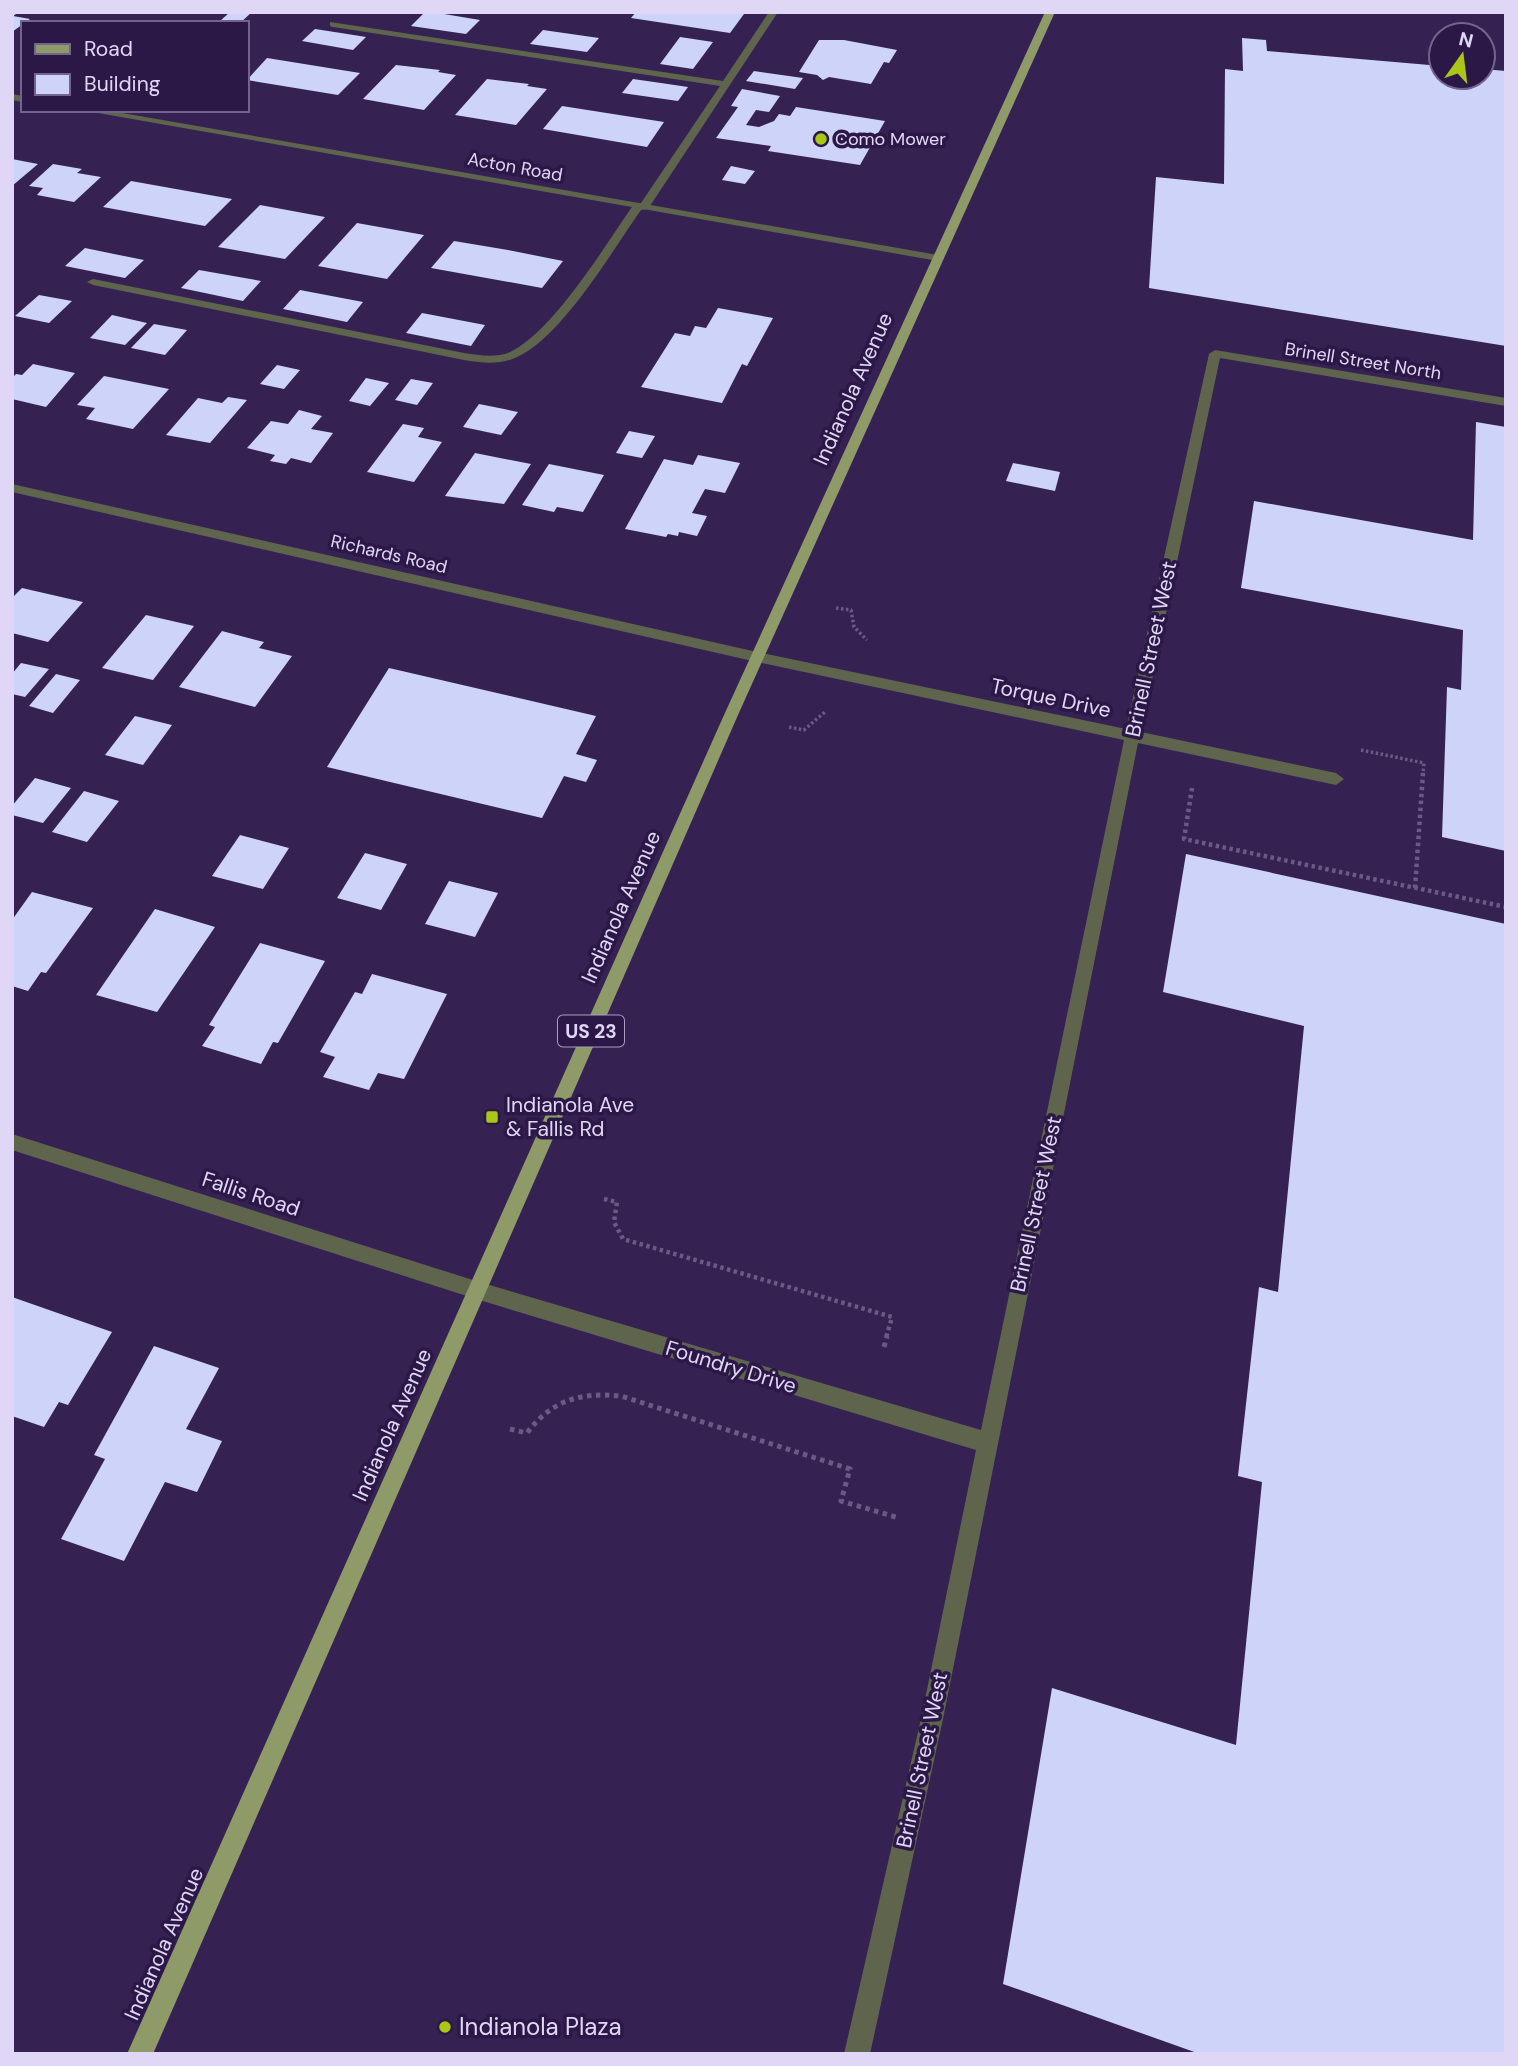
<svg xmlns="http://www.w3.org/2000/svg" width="1518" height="2066" font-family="'DM Sans',sans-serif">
<rect width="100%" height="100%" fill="#352253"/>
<g fill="#ced3f9">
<path d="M12,12H19L13,16L30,19L12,32Z"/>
<path d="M230,12H252L240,23L219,22Z"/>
<path d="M425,12H432L480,20L466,34L411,26Z"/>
<path d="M636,12H734L744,14L730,33L631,18Z"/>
<path d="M315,29L341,33L366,37L353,50L302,41Z"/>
<path d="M543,30L599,38L587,52L530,44Z"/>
<path d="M680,37L713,42L693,69L660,64Z"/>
<path d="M1242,38L1266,40L1267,51L1441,66V77H1483V69L1506,71V346L1149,288L1156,177L1224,184L1225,69L1243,71Z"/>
<path d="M819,40H844L897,50L889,63L884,62L871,84L829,77L823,80L817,75L799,72Z"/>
<path d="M267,58L360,73L338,95L247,80Z"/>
<path d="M396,65L440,70L438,72L456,75L424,110L363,99Z"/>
<path d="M754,71L803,78L795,89L746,81Z"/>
<path d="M487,79L529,84L527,86L547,89L516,125L455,115Z"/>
<path d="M633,79L661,83L688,87L678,101L622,93Z"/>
<path d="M742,89L780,96L769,112L756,110L746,125L759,127L774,121L779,114L790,116L796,107L885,121L860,165L768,151L771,146L716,138L738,107L731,106Z"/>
<path d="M562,106L664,122L647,147L543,129Z"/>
<path d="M12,159L38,164L12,186Z"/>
<path d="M53,164L82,169L77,173L101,177L74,202L37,195L43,188L29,186Z"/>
<path d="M731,166L755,171L745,184L722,180Z"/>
<path d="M131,181L232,199L205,226L103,207Z"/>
<path d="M260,205L325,217L285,259L218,247Z"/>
<path d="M357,223L424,235L387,279L318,266Z"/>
<path d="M454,241L508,250L563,261L542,288L431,268Z"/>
<path d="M85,248L114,254L144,260L125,278L65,266Z"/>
<path d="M199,270L261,281L243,301L181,288Z"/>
<path d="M300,290L363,302L347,322L283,309Z"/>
<path d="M39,295L72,301L49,323L15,316Z"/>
<path d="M718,308L773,318L747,366L742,364L722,403L641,387L675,333L690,336L695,326L706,328Z"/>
<path d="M422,313L485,325L471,346L406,333Z"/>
<path d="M112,315L147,323L125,345L90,338Z"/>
<path d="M154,324L187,330L165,355L131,348Z"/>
<path d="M33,364L75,373L46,407L12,399V378L16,374L22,375Z"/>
<path d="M277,365L300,370L284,389L260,384Z"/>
<path d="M104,376L169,389L133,429L86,419L95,408L77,405Z"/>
<path d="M366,378L389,383L370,406L349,401Z"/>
<path d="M411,379L433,383L417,405L395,400Z"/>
<path d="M228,397L247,400L210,443L166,435L198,398L222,403Z"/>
<path d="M479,404L499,408L518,412L501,435L463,427Z"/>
<path d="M299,410L322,416L311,429L333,433L311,463L291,458L286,464L270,461L275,455L247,448L271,421L288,424Z"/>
<path d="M1476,422L1506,427V851L1442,837L1447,687L1461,690L1463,630L1241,588L1254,501L1473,540Z"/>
<path d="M403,424L424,428L418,437L442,442L414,482L367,472Z"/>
<path d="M629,431L655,436L642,458L616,453Z"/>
<path d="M475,453L531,464L504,504L445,496Z"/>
<path d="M698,455L740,463L725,493L705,489L692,513L707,516L697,536L679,532L678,536L668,534L666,537L625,529L664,459L693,465Z"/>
<path d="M1013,463L1060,472L1055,491L1006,481Z"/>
<path d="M549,464L604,475L583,512L557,507L554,512L522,505Z"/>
<path d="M22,588L83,602L48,642L12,633V598Z"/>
<path d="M146,615L194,626L153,680L102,668Z"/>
<path d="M222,631L264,642L259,648L292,656L255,707L179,687Z"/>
<path d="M21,663L49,669L25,697L12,694V674Z"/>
<path d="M389,668L596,716L576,754L597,760L586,782L564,776L542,818L327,767Z"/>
<path d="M56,674L80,680L53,713L29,706Z"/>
<path d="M135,716L172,725L143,765L105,755Z"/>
<path d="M35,778L71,788L43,823L12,815V806Z"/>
<path d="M84,791L119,801L87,842L52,832Z"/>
<path d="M240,835L289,848L263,889L212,876Z"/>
<path d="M365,853L407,864L381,910L337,898Z"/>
<path d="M1186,854L1506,924V2054H1200L1003,1984L1052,1688L1236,1745L1262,1482L1238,1476L1259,1287L1278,1292L1304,1026L1163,992Z"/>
<path d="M449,881L498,893L475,937L425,924Z"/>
<path d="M32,892L93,908L46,973L41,972L28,991L12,986V920Z"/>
<path d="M155,909L215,927L157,1012L96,995Z"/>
<path d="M260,943L325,961L278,1043L273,1042L261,1064L202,1046L215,1027L209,1025Z"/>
<path d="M372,974L447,994L404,1079L378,1073L369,1090L323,1077L335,1057L320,1052L355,992L362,994Z"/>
<path d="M12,1297L112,1332L68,1405L59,1402L44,1427L12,1416Z"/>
<path d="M154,1346L219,1368L186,1429L222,1441L197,1492L165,1482L124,1561L61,1539L105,1459L94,1455Z"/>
</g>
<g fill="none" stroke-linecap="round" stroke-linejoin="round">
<g stroke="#6a5a85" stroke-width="3.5" stroke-dasharray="2.5 2.5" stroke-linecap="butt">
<path d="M836,608L851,610L854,627L867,640"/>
<path d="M789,727L804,730L826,711"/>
<path d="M1361,750L1424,763L1423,774"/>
</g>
<g stroke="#6a5a85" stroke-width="4.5" stroke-dasharray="3.5 3.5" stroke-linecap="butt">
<path d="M1192,788L1184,839L1506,907"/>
<path d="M1415,888L1423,773"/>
<path d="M604,1199L617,1202L614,1222L623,1239L892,1317L886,1338"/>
</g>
<g stroke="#6a5a85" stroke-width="5" stroke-dasharray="4.5 4.5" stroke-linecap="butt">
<path d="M884,1347L887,1336"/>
<path d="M510,1429L527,1433C552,1400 580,1392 621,1396L850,1469L841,1501L899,1518"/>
</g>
<g fill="#5f654c" fill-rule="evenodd">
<path d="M769,12H778L648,209L641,210C612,251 562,337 517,357C501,365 482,363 464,360L93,285L87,282L93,279L464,353C478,355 495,358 508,353C552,334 606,244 634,204L641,203L720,86L333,27L330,26V22L723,81Z"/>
<path d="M1215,350L1506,398V406L1220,358L1141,732L1336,773L1344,779L1336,785L1138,743L943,1719L870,2054H844L921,1719L976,1450L476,1299L469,1297L466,1290L469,1283L476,1281L981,1430L1124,740L757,662L750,657L757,652L1126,729L1209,354Z"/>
</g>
<g fill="#5f654c" fill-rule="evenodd">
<path d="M12,94L23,96V102L12,100Z"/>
<path d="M81,110H105L938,255L944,258L938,261Z"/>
<path d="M12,484L757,652L764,657L757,662L12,492Z"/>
<path d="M12,1134L476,1281L483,1283L486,1290L483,1297L476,1299L12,1150Z"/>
</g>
<path fill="#8e9a67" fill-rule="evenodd" d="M1045,12H1055L738,715L153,2054H127L724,715Z"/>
</g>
<g fill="#aac717" stroke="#2b1847" stroke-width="2.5">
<circle cx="821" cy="139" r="7"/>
<rect x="485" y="1110" width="14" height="14" rx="3.5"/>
<circle cx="445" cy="2027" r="7"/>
</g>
<g text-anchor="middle" stroke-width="7" stroke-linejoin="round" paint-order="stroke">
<g font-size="18" fill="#e0d6f5" stroke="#2b1847" text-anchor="start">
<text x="835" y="145">Como Mower</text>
</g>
<g font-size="18" fill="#e0d6f5" stroke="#2b1847">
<text transform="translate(515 167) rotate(10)" y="6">Acton Road</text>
<text transform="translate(1363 361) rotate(9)" y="6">Brinell Street North</text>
<text transform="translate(389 554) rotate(13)" y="6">Richards Road</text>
</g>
<rect fill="#2b1847" stroke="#aa9dc1" stroke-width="2" x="558" y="1015.5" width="66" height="31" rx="5"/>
<g font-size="19" font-weight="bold" fill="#e0d6f5">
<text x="591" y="1038">US 23</text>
</g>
<g font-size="21" fill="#e0d6f5" stroke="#2b1847">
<text transform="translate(853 389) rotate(-66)" y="7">Indianola Avenue</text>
<text transform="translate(1151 649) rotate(-78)" y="7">Brinell Street West</text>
<text transform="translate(1051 698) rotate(12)" y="7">Torque Drive</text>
<text transform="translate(621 907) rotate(-66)" y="7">Indianola Avenue</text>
<text transform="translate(251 1194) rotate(18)" y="7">Fallis Road</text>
<text transform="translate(1036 1204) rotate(-78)" y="7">Brinell Street West</text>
<text transform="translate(731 1367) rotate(17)" y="7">Foundry Drive</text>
<text transform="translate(392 1425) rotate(-66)" y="7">Indianola Avenue</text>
<text transform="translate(922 1760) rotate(-78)" y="7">Brinell Street West</text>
<text transform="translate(164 1944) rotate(-66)" y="7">Indianola Avenue</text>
</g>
<g font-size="21" fill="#e0d6f5" stroke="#2b1847" text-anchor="start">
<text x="506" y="1112">Indianola Ave<tspan x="506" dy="24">&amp; Fallis Rd</tspan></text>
</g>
<g font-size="24" fill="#e0d6f5" stroke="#2b1847" text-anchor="start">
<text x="459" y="2035">Indianola Plaza</text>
</g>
</g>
<rect width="1518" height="2066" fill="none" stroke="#e0d6f5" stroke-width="28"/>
<rect x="21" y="21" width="228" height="91" fill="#2b1847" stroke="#73648d" stroke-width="2"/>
<rect x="35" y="44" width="35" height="10" fill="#8e9a67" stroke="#73648d" stroke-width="2"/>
<text x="84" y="56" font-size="21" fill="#e0d6f5">Road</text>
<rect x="35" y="74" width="35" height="21" fill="#ced3f9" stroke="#73648d" stroke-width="2"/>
<text x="84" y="91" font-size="21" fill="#e0d6f5">Building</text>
<g transform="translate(1462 56) rotate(14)"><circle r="33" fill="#2b1847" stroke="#73648d" stroke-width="2"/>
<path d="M0-5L12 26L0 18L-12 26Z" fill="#aac717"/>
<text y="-10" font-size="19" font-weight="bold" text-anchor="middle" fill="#e0d6f5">N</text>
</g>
</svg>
